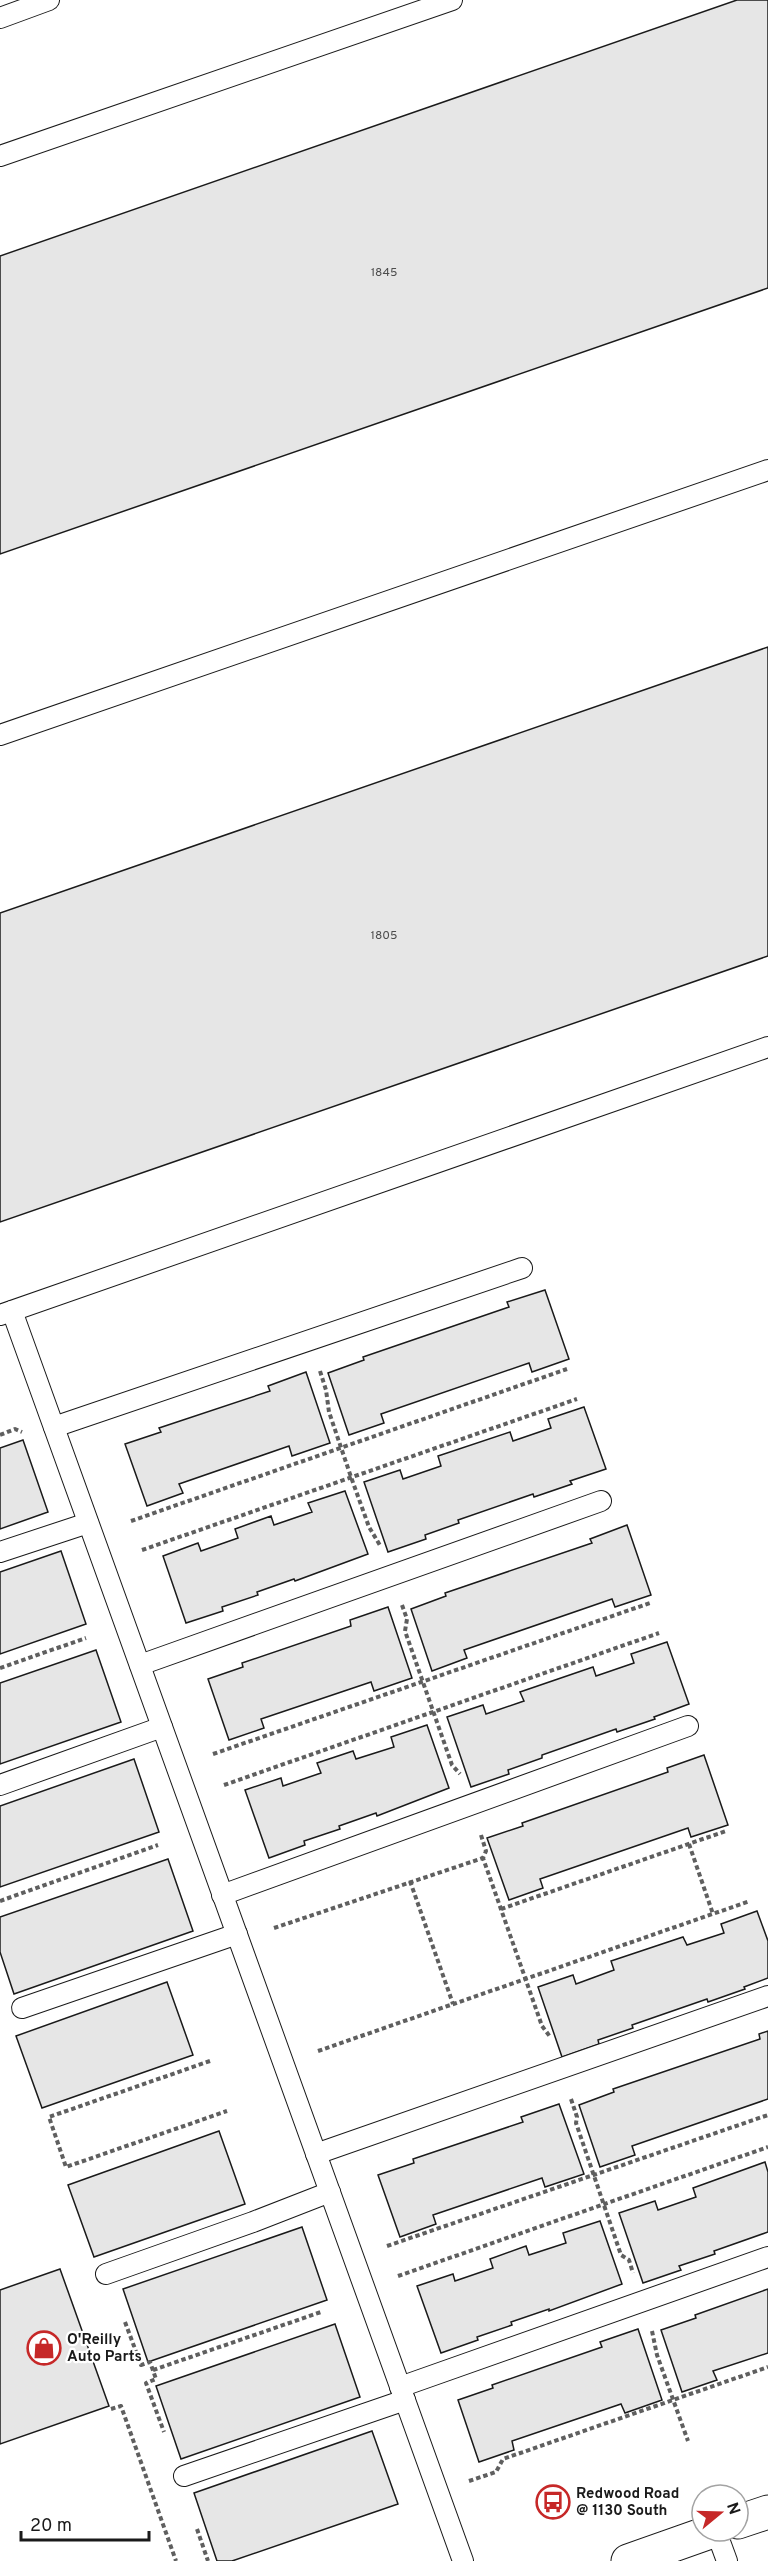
<svg xmlns="http://www.w3.org/2000/svg" width="768" height="2561" font-family="Overpass,sans-serif">
<rect width="100%" height="100%" fill="#fff"/>
<g fill="#e6e6e6" stroke="#1a1a1a" stroke-width="1.5">
<path d="M737,0H768V288L0,554V256Z"/>
<path d="M768,647V956L0,1222V913Z"/>
<path d="M545,1290L569,1359L532,1372L529,1363L381,1414L384,1423L349,1435L328,1373L364,1360L363,1357L509,1307L507,1302Z"/>
<path d="M306,1372L330,1443L292,1456L289,1446L179,1484L183,1493L147,1506L125,1444L161,1432L159,1428L270,1391L268,1386Z"/>
<path d="M584,1407L606,1469L570,1481L572,1484L534,1497L533,1494L458,1520L459,1523L425,1535L426,1539L388,1552L364,1482L400,1470L403,1479L441,1466L438,1456L510,1432L513,1441L551,1428L548,1419Z"/>
<path d="M23,1440L48,1512L0,1529V1448Z"/>
<path d="M345,1491L368,1554L295,1581L294,1579L257,1592L258,1595L222,1607L223,1611L186,1623L163,1556L198,1543L201,1551L238,1538L235,1529L271,1516L274,1525L312,1512L308,1503Z"/>
<path d="M627,1525L651,1595L615,1607L612,1599L464,1650L467,1658L432,1671L411,1609L446,1596L445,1593L592,1543L590,1539Z"/>
<path d="M61,1551L86,1624L0,1654V1572Z"/>
<path d="M388,1607L412,1678L374,1691L371,1682L261,1719L264,1728L229,1740L208,1679L243,1667L242,1663L351,1626L350,1620Z"/>
<path d="M667,1642L689,1704L654,1717L655,1719L617,1732L616,1729L542,1755V1758L508,1770L509,1774L471,1787L447,1717L483,1705L486,1714L524,1701L520,1692L593,1667L596,1676L634,1663L631,1654Z"/>
<path d="M96,1650L121,1722L0,1764V1683Z"/>
<path d="M427,1725L449,1788L377,1816L376,1813L339,1826L340,1829L304,1841L305,1845L269,1858L245,1790L281,1778L283,1786L321,1773L317,1763L353,1751L356,1759L394,1747L391,1737Z"/>
<path d="M704,1755L728,1825L691,1837L688,1828L540,1879L543,1888L509,1900L487,1838L523,1826L522,1823L668,1772L667,1768Z"/>
<path d="M134,1759L159,1832L0,1887V1806Z"/>
<path d="M168,1859L193,1931L14,1994L0,1952V1917Z"/>
<path d="M757,1911L768,1941V1978L744,1987L745,1989L708,2002L707,1999L632,2025L633,2028L598,2040L599,2044L562,2057L538,1987L573,1975L576,1984L614,1970L611,1961L683,1937L687,1945L724,1933L721,1924Z"/>
<path d="M167,1982L193,2055L42,2108L16,2036Z"/>
<path d="M768,2031V2099L632,2146L635,2155L600,2167L579,2105L614,2092L613,2089L760,2039L759,2034Z"/>
<path d="M559,2104L584,2174L545,2187L542,2178L433,2215L436,2224L400,2237L378,2175L414,2163L413,2159L523,2122L521,2117Z"/>
<path d="M219,2131L245,2204L94,2257L68,2185Z"/>
<path d="M765,2162L768,2172V2232L714,2251L715,2254L679,2266L681,2270L643,2283L619,2213L655,2201L658,2210L696,2197L693,2188Z"/>
<path d="M600,2221L622,2284L549,2311V2309L511,2322L512,2325L477,2337L478,2340L441,2353L417,2286L453,2274L455,2281L493,2268L490,2259L526,2246L529,2255L566,2243L563,2233Z"/>
<path d="M302,2227L327,2300L148,2362L123,2289Z"/>
<path d="M60,2269L109,2406L0,2444V2290Z"/>
<path d="M768,2289V2353L713,2371L717,2380L682,2392L661,2330L696,2318L695,2315Z"/>
<path d="M335,2324L360,2397L181,2459L156,2386Z"/>
<path d="M638,2329L662,2400L625,2413L621,2404L512,2441L514,2450L479,2462L458,2400L493,2388L492,2385L602,2347L600,2342Z"/>
<path d="M372,2431L398,2504L232,2561H217L194,2493Z"/>
</g>
<g fill="none" stroke-linecap="round" stroke-linejoin="round">
<g stroke="#1a1a1a" stroke-width="22">
<g id="lane">
<path d="M0,18L49,0"/>
<path d="M0,156L452,0"/>
<path d="M0,735L768,470"/>
<path d="M12,1311L463,2561"/>
<path d="M0,1315L768,1047"/>
<path d="M54,1427L522,1268"/>
<path d="M0,1552L88,1523"/>
<path d="M140,1665L601,1501"/>
<path d="M0,1785L162,1727"/>
<path d="M222,1895L688,1726"/>
<path d="M22,2008L237,1934"/>
<path d="M316,2154L768,1996"/>
<path d="M106,2274L253,2222L330,2192"/>
<path d="M400,2387L768,2257"/>
<path d="M184,2476L405,2400"/>
<path d="M716,2531L727,2561"/>
</g>
</g>
<g stroke="#1a1a1a" stroke-width="35">
<g id="primary">
<path d="M738,2522L768,2512"/>
<path d="M628,2561L713,2531"/>
</g>
</g>
<g stroke="#5f5f5f" stroke-width="4" stroke-dasharray="4.5 3" stroke-linecap="butt">
<path d="M320,1371L326,1390L329,1412L351,1477L369,1527L381,1547"/>
<path d="M0,1435L15,1429L22,1432"/>
<path d="M131,1521L567,1369"/>
<path d="M142,1550L577,1399"/>
<path d="M402,1605L407,1619L405,1631L452,1765L460,1774"/>
<path d="M0,1668L86,1638"/>
<path d="M213,1754L650,1603"/>
<path d="M224,1785L659,1633"/>
<path d="M481,1835L486,1851L483,1858L542,2026L551,2038"/>
<path d="M689,1844L713,1914"/>
<path d="M410,1881L453,2004"/>
<path d="M0,1901L158,1845"/>
<path d="M501,1909L726,1831"/>
<path d="M274,1928L483,1858"/>
<path d="M318,2051L750,1901"/>
<path d="M210,2061L49,2117L66,2167L227,2111"/>
<path d="M571,2099L577,2117L576,2123L621,2255L629,2260L633,2273"/>
<path d="M387,2246L768,2115"/>
<path d="M398,2276L768,2147"/>
<path d="M125,2322L141,2365L150,2362L156,2379L146,2383L164,2432"/>
<path d="M652,2331L657,2355L688,2441"/>
<path d="M153,2370L321,2312"/>
<path d="M111,2409L121,2406L176,2561"/>
<path d="M469,2481L496,2472L503,2459L768,2367"/>
<path d="M197,2529L208,2561"/>
</g>
<use href="#lane" stroke="#fff" stroke-width="20"/>
<use href="#primary" stroke="#fff" stroke-width="33"/>
</g>
<defs>
<g id="shop-ring" transform="scale(1.725)"><circle r="9.5" fill="#fff" stroke="#c62828" stroke-width="1.5"/><path d="M-5-2.5h2.3a2.7 3.5 0 0 1 5.4 0H5L5.5 6h-11ZM-1.5-2.5h3a1.5 2.3 0 0 0-3 0Z" fill="#c62828"/></g>
<g id="bus-ring" transform="scale(1.725)"><circle r="9.5" fill="#fff" stroke="#c62828" stroke-width="1.5"/><path d="M-5-6H5V4H4V6H2V4H-2V6H-4V4H-5ZM-3.5-4V0h7V-4ZM-3.5 1.2v1.5H-2V1.2ZM2 1.2v1.5H3.5V1.2Z" fill="#c62828"/></g>
</defs>
<g fill-rule="evenodd">
<use href="#shop-ring" x="44" y="2348"/>
<use href="#bus-ring" x="553" y="2502"/>
</g>
<g text-anchor="middle" stroke-width="4.5" stroke-linejoin="round" paint-order="stroke">
<g font-size="12" fill="#4d4d4d">
<text x="384" y="276">1845</text>
<text x="384" y="939">1805</text>
</g>
<g font-size="15" font-weight="bold" fill="#1a1a1a" stroke="#fff" text-anchor="start">
<text x="67" y="2344">O'Reilly<tspan x="67" dy="17">Auto Parts</tspan></text>
<text x="576" y="2498">Redwood Road<tspan x="576" dy="17">@ 1130 South</tspan></text>
</g>
</g>
<g transform="translate(720 2513) rotate(71)"><circle r="28" fill="#ffffff" stroke="#a3a3a3" stroke-width="1.5"/>
<path d="M0-4.5L10 22L0 15L-10 22Z" fill="#c62828"/>
<text y="-9" font-size="16" font-weight="bold" text-anchor="middle" fill="#1a1a1a">N</text>
</g>
<path d="M21 2531v9h128v-9" fill="none" stroke="#1a1a1a" stroke-width="3"/>
<text x="30" y="2531" font-size="18" fill="#1a1a1a" stroke="#ffffff" stroke-width="4.5" paint-order="stroke">20 m</text>
</svg>
